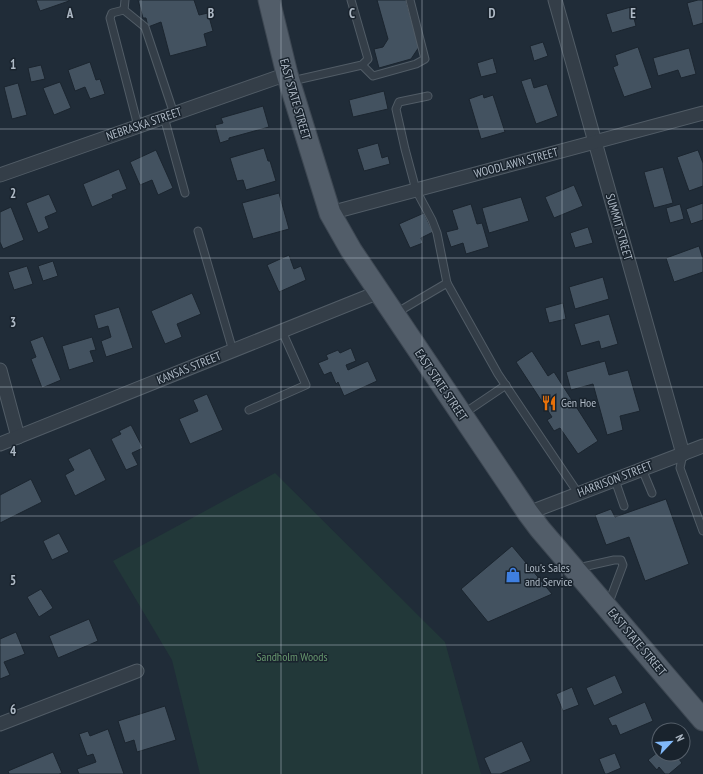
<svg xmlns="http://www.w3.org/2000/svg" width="703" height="774" font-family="'PT Sans Narrow',sans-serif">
<rect width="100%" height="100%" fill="#202c38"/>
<path fill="#223839" d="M275,473L445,642L481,774H200L172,660L113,561Z"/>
<g fill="#435260" stroke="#1b252f">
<path d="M36,0H69V1L40,11Z"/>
<path d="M138,0H194L199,15L208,13L213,31L204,34L207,46L170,56L161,22L148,27L146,18H143Z"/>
<path d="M377,0H406L419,47L411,59L379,68L374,49L383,47L388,39Z"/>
<path d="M698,0H703V23L693,26L687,3Z"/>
<path d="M631,7L636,26L612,33L606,14Z"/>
<path d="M543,42L548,56L534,61L530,46Z"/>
<path d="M638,47L652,88L624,97L613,67L618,65L615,55Z"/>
<path d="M689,48L696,74L681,78L678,70L658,76L653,58Z"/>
<path d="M493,58L497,73L481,77L477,63Z"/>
<path d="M90,62L96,80L100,79L105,94L90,99L85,87L75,91L68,70Z"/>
<path d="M41,65L45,79L31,82L28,68Z"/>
<path d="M531,78L534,88L547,84L558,116L536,124L521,81Z"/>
<path d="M60,82L71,108L54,115L43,88Z"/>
<path d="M18,83L27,115L12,119L4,87Z"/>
<path d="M384,91L388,109L353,117L349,100Z"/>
<path d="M483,94L484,98L493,95L505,132L481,139L469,99Z"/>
<path d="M263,106L269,127L229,138V140L220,143L215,125L223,123L221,118Z"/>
<path d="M378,143L382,158L388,156L390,164L364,171L357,149Z"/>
<path d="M264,148L268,161H270L276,181L246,190L243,180L237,181L230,158Z"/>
<path d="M156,150L173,188L158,195L152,180L140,185L130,162Z"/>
<path d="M698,150L703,163V186L689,191L677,157Z"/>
<path d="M663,167L673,203L654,208L644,172Z"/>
<path d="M119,169L127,189L112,195L113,198L92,207L83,184Z"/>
<path d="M574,185L583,206L554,218L545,197Z"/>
<path d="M279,193L289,229L253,239L242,203Z"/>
<path d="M49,194L57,212L45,217L49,228L38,233L26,203Z"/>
<path d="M521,197L529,221L489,233L482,208Z"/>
<path d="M703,203V220L691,224L686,209Z"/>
<path d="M471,204L477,224L482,223L489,247L466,254L463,243L451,247L446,232L458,229L452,210Z"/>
<path d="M680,204L684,219L670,223L666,208Z"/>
<path d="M11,207L24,240L3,249L0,242V212Z"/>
<path d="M424,213L433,232L421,238L423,243L410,248L399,224Z"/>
<path d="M588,227L593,243L575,248L570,233Z"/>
<path d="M699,246L703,259V272L674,282L666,258Z"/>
<path d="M289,255L294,269L301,266L306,280L279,292L267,265Z"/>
<path d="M53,261L58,276L43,281L38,266Z"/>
<path d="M27,266L33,284L14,290L8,272Z"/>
<path d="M603,277L609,299L575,309L569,287Z"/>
<path d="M192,293L201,314L177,324L182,337L165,344L151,311Z"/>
<path d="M563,303L566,319L549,323L545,308Z"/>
<path d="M119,307L133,348L106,357L101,341L111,337L108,326L98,329L94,315Z"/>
<path d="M609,314L618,344L601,349L599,341L581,346L574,324Z"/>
<path d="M43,336L61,380L42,388L31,359L36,357L30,341Z"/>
<path d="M92,337L96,350L90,351L94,362L69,370L62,346Z"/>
<path d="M351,348L356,361L346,365L348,370L368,361L377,381L344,396L338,382L336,384L331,372L324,375L318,363L328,359L326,355L338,350L340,353Z"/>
<path d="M532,351L548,376L554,372L598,441L578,454L560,428L554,431L547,420L552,417L516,362Z"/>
<path d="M605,361L609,375L628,370L640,411L620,416L623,430L607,435L593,384L571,390L566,372Z"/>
<path d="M207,394L223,430L190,444L179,419L198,411L193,400Z"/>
<path d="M131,425L143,448L132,453L138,465L126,470L111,439L121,434L119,431Z"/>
<path d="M90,448L106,480L75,496L65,475L74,470L68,459Z"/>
<path d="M31,479L42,502L0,523V495Z"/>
<path d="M666,499L689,564L645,581L629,537L606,545L595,515L611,509L615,517Z"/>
<path d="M59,533L69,552L52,560L43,541Z"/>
<path d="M512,546L552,594L488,622L461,589Z"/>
<path d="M41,589L53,608L39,617L27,597Z"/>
<path d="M89,619L98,641L58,658L49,636Z"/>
<path d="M16,632L25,654L4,662L10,675L0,679V639Z"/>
<path d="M615,675L623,693L594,706L586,688Z"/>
<path d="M572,687L579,705L563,711L556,694Z"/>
<path d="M645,702L653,721L620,735L616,725L612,726L608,718Z"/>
<path d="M165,706L176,740L137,752L134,740L125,743L118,721Z"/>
<path d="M108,729L124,774H79L77,769L96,762L93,754L87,756L79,734L88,731L90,736Z"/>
<path d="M522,741L531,761L500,774H491L484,758Z"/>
<path d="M659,751V754H675L682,763L669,774H665L659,767L657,770L648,760Z"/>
<path d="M53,752L62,773L59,774H9L8,771Z"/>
<path d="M615,753L621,768L607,774H605L599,759Z"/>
</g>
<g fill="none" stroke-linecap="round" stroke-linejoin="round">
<g stroke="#515c66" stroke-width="9">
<g id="lane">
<path d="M124,10L125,0"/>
<path d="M362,65L373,76L416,64L425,59L410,0"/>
<path d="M292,81L362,65L368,59L351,0"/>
<path d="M428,96L399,102L396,109L405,149L416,190L432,220L437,233L447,283"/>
<path d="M164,117L185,193"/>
<path d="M138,126L110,18L112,13L124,10L145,27L174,114"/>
<path d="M198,231L233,351"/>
<path d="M396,313L447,283L498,374L578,493"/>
<path d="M249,410L306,385L282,331"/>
<path d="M463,414L506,385"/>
<path d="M683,454L680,468L703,531"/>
<path d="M642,469L652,493"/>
<path d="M615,480L624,506"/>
<path d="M578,568L614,560H621L623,565L608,605"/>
</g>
</g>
<g stroke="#515c66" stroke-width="15">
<g id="street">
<path d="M555,0L683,454"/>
<path d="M0,175L287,74"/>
<path d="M330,213L703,113"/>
<path d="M0,370L18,437"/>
<path d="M0,444L379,292"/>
<path d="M528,513L703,446"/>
<path d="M0,724L137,671"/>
</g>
</g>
<g stroke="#3d4752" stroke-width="23">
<path id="primary" d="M269,0L287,74L330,213L351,250L528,513L540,529L703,720"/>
</g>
<use href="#lane" stroke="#343e48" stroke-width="7"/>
<use href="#street" stroke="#343e48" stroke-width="13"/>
<use href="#primary" stroke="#525d69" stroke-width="21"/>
</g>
<path fill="none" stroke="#aeb9c5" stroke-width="1" stroke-opacity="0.55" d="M141,0V774M281,0V774M422,0V774M562,0V774M0,129H703M0,258H703M0,387H703M0,516H703M0,645H703"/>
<defs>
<g id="restaurant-bare" transform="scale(1.2)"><path d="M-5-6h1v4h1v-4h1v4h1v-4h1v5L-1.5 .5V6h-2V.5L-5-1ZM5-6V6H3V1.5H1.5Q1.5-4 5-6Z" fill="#e8710a" stroke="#19232d" stroke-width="2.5" paint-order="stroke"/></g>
<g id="shop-bare" transform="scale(1.2)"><path d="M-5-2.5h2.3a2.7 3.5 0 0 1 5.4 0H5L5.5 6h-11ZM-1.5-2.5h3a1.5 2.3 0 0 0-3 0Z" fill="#3f7fe0" stroke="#19232d" stroke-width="2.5" paint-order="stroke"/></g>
</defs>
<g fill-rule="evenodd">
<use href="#restaurant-bare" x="549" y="403"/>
<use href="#shop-bare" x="513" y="575"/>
</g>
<g text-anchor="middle" stroke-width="3" stroke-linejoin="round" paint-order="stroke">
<g font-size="12" fill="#aeb9c5" stroke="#19232d">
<text transform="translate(295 99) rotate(74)" y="4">EAST STATE STREET</text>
<text transform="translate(144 124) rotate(-19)" y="4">NEBRASKA STREET</text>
<text transform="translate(516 163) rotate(-15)" y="4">WOODLAWN STREET</text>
<text transform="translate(619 227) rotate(74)" y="4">SUMMIT STREET</text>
<text transform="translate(189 368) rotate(-22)" y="4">KANSAS STREET</text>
<text transform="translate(441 385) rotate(56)" y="4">EAST STATE STREET</text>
<text transform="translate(615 479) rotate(-21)" y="4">HARRISON STREET</text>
<text transform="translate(637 642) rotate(50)" y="4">EAST STATE STREET</text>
</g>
<g font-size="12" fill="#aeb9c5" stroke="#19232d" text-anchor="start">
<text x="561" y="407">Gen Hoe</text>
<text x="525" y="572">Lou's Sales<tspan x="525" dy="14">and Service</tspan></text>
</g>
<g font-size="12" fill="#66966d" stroke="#19232d">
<text x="292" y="661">Sandholm Woods</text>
</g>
</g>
<g font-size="13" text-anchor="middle" font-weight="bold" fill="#aeb9c5" stroke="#19232d" stroke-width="3" stroke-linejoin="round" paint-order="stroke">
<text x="70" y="18">A</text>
<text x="211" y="18">B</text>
<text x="352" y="18">C</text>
<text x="492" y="18">D</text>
<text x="633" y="18">E</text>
<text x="13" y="69">1</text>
<text x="13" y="198">2</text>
<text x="13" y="327">3</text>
<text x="13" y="456">4</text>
<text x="13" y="585">5</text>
<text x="13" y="714">6</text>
</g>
<g transform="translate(671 742) rotate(65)"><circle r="19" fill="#19232d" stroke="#555f6a"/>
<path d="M0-3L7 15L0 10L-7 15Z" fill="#80b8f8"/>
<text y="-6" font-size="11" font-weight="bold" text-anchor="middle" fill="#aeb9c5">N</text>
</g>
</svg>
